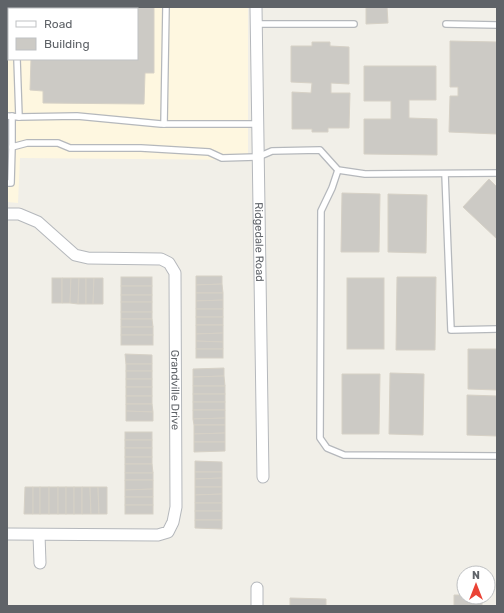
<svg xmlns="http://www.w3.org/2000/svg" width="504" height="613" font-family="Rubik,sans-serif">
<rect width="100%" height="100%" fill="#f1efe8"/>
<path fill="#fef7e0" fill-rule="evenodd" d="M7,7H248V160L20,158L18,203L7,202ZM9,9H137V59H9Z"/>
<g fill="#cccac5" stroke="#d6d1c6">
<path d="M31,7H154V73H145L144,104L43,103V91L30,90L31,59H137V9H31Z"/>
<path d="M376,7H387L388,23L366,24V8Z"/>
<path d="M450,41L497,42V134L449,132L450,96H458V87H450Z"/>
<path d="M312,42H330V46L349,47V84L331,83V93H350L349,128H328V132H312V129H292V92L311,93L312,83L291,82V46H312Z"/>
<path d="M364,66H436V100H409V118L437,119V155L364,154V119H391V101H364Z"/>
<path d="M489,179L497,187V239L463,207Z"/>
<path d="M342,193L380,194L379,252H341Z"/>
<path d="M388,194L427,195L426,253L388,252Z"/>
<path d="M196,276H222V284L196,285Z"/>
<rect x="121" y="277" width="31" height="9"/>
<path d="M397,277H436L435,350H396Z"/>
<rect x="52" y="278" width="10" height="25"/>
<path d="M62,278H71L70,303H62Z"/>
<path d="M71,278H79L78,304L70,303Z"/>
<path d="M79,278H86V304H78Z"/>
<path d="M86,278H94L93,304H86Z"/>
<path d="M94,278H103V304H93Z"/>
<rect x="347" y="278" width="37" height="71"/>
<path d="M222,284L223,293H196V285Z"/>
<rect x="121" y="286" width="31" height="9"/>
<path d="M196,293H223V300L196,301Z"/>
<rect x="121" y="295" width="31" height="7"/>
<path d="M223,300V309H196V301Z"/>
<rect x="121" y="302" width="31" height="10"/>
<rect x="196" y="309" width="27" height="8"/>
<rect x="121" y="312" width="31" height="7"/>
<rect x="196" y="317" width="27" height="8"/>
<path d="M121,319H152L153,327H121Z"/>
<path d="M196,325H223V333L196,334Z"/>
<rect x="121" y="327" width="32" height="8"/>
<path d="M223,333V342L196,341V334Z"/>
<rect x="121" y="335" width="32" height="10"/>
<path d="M196,341L223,342V349H196Z"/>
<rect x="196" y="349" width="27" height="9"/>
<path d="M468,349H497V390L468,389Z"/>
<path d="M125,354L152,355V364H126Z"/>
<rect x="126" y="364" width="26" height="7"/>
<path d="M224,368V376L193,377V369Z"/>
<rect x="126" y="371" width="26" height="8"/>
<path d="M390,373L424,374L423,435L389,434Z"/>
<path d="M342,374H380L379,434H342Z"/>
<path d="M224,376L225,386H193V377Z"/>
<rect x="126" y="379" width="26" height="8"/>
<rect x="193" y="386" width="32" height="8"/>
<rect x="126" y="387" width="26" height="9"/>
<rect x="193" y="394" width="32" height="8"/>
<path d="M467,395L497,396V436L467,435Z"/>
<rect x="126" y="396" width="26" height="8"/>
<rect x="193" y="402" width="32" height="8"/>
<path d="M126,404H152L153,412L126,411Z"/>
<path d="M193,410H225V418L193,419Z"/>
<path d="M126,411L153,412V421H126Z"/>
<path d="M225,418V425H194L193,419Z"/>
<path d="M194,425H225V433L194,434Z"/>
<rect x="125" y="432" width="27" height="8"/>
<path d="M225,433V442H194V434Z"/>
<rect x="125" y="440" width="27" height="8"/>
<path d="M194,442H225V451L194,452Z"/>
<rect x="125" y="448" width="27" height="9"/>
<rect x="125" y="457" width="27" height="7"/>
<path d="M195,461L222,462V472H195Z"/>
<path d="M125,464H152L153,473H125Z"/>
<path d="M195,472H222V478L195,479Z"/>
<rect x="125" y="473" width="28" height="7"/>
<path d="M222,478V487H195V479Z"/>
<path d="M125,480H153V489L125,490Z"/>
<path d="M25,487H33V514H24Z"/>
<rect x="33" y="487" width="7" height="27"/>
<rect x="40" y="487" width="9" height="27"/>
<rect x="49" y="487" width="9" height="27"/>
<rect x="58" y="487" width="8" height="27"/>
<rect x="66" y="487" width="8" height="27"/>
<rect x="74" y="487" width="8" height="27"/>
<path d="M82,487H90L91,514H82Z"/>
<path d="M90,487H98L99,514H91Z"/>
<path d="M98,487H107V514H99Z"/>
<path d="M195,487H222V494L195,495Z"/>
<path d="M153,489V497H125V490Z"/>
<path d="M222,494V503H195V495Z"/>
<rect x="125" y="497" width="28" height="8"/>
<rect x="195" y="503" width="27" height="8"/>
<rect x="125" y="505" width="28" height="9"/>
<rect x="195" y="511" width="27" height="9"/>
<path d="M195,520H222V529L195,528Z"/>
<path d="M454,595H464V597H482V606H454Z"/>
<path d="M290,598L326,599V606H290Z"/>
</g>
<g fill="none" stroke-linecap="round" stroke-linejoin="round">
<g stroke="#b5b8bc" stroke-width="8">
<g id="lane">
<path d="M17,9V7"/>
<path d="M256,24H354"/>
<path d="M446,24L497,25"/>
<path d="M7,116L19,117L17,59"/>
<path d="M12,116V147L27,143H58L70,148H141L209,152L222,158L258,157L272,151L320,150L338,170L365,174L497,173"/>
<path d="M19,117L77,116L161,124H258"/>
<path d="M164,124L166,7"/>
<path d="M338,170L332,188L321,211L320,438L327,448L344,455L497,456"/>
<path d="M445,174L451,330L497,329"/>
<path d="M7,183H11L12,147"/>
</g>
</g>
<g stroke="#b5b8bc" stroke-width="13">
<g id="street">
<path id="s1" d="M256,7L263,477"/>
<path id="s2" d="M7,214H19L38,222L75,255L88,258L161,259L169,263L175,273L176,507L173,522L168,532L158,535L7,534"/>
<path d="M39,535L40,563"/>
<path d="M257,588V606"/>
</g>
</g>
<use href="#lane" stroke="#fff" stroke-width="5.5"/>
<use href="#street" stroke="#fff" stroke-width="11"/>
</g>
<g text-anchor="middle" stroke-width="3.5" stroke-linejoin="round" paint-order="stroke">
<g font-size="11" fill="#5f6368" stroke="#fff">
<text dy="4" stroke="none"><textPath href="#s1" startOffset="235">Ridgedale Road</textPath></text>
<text dy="4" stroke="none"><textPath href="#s2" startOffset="306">Grandville Drive</textPath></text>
</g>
</g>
<rect width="504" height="613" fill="none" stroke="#5f6368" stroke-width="16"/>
<rect x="8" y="8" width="130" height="52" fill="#ffffff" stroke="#bfc1c3"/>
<rect x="16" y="21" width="20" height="6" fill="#ffffff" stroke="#bfc1c3"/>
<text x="44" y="28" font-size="12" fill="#5f6368">Road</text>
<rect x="16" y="38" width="20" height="12" fill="#cccac5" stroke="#bfc1c3"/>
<text x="44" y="48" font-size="12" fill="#5f6368">Building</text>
<g transform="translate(476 585)"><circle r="19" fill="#ffffff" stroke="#bfc1c3"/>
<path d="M0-3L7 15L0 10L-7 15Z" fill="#ea4335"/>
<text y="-6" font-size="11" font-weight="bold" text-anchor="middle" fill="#5f6368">N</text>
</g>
</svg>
